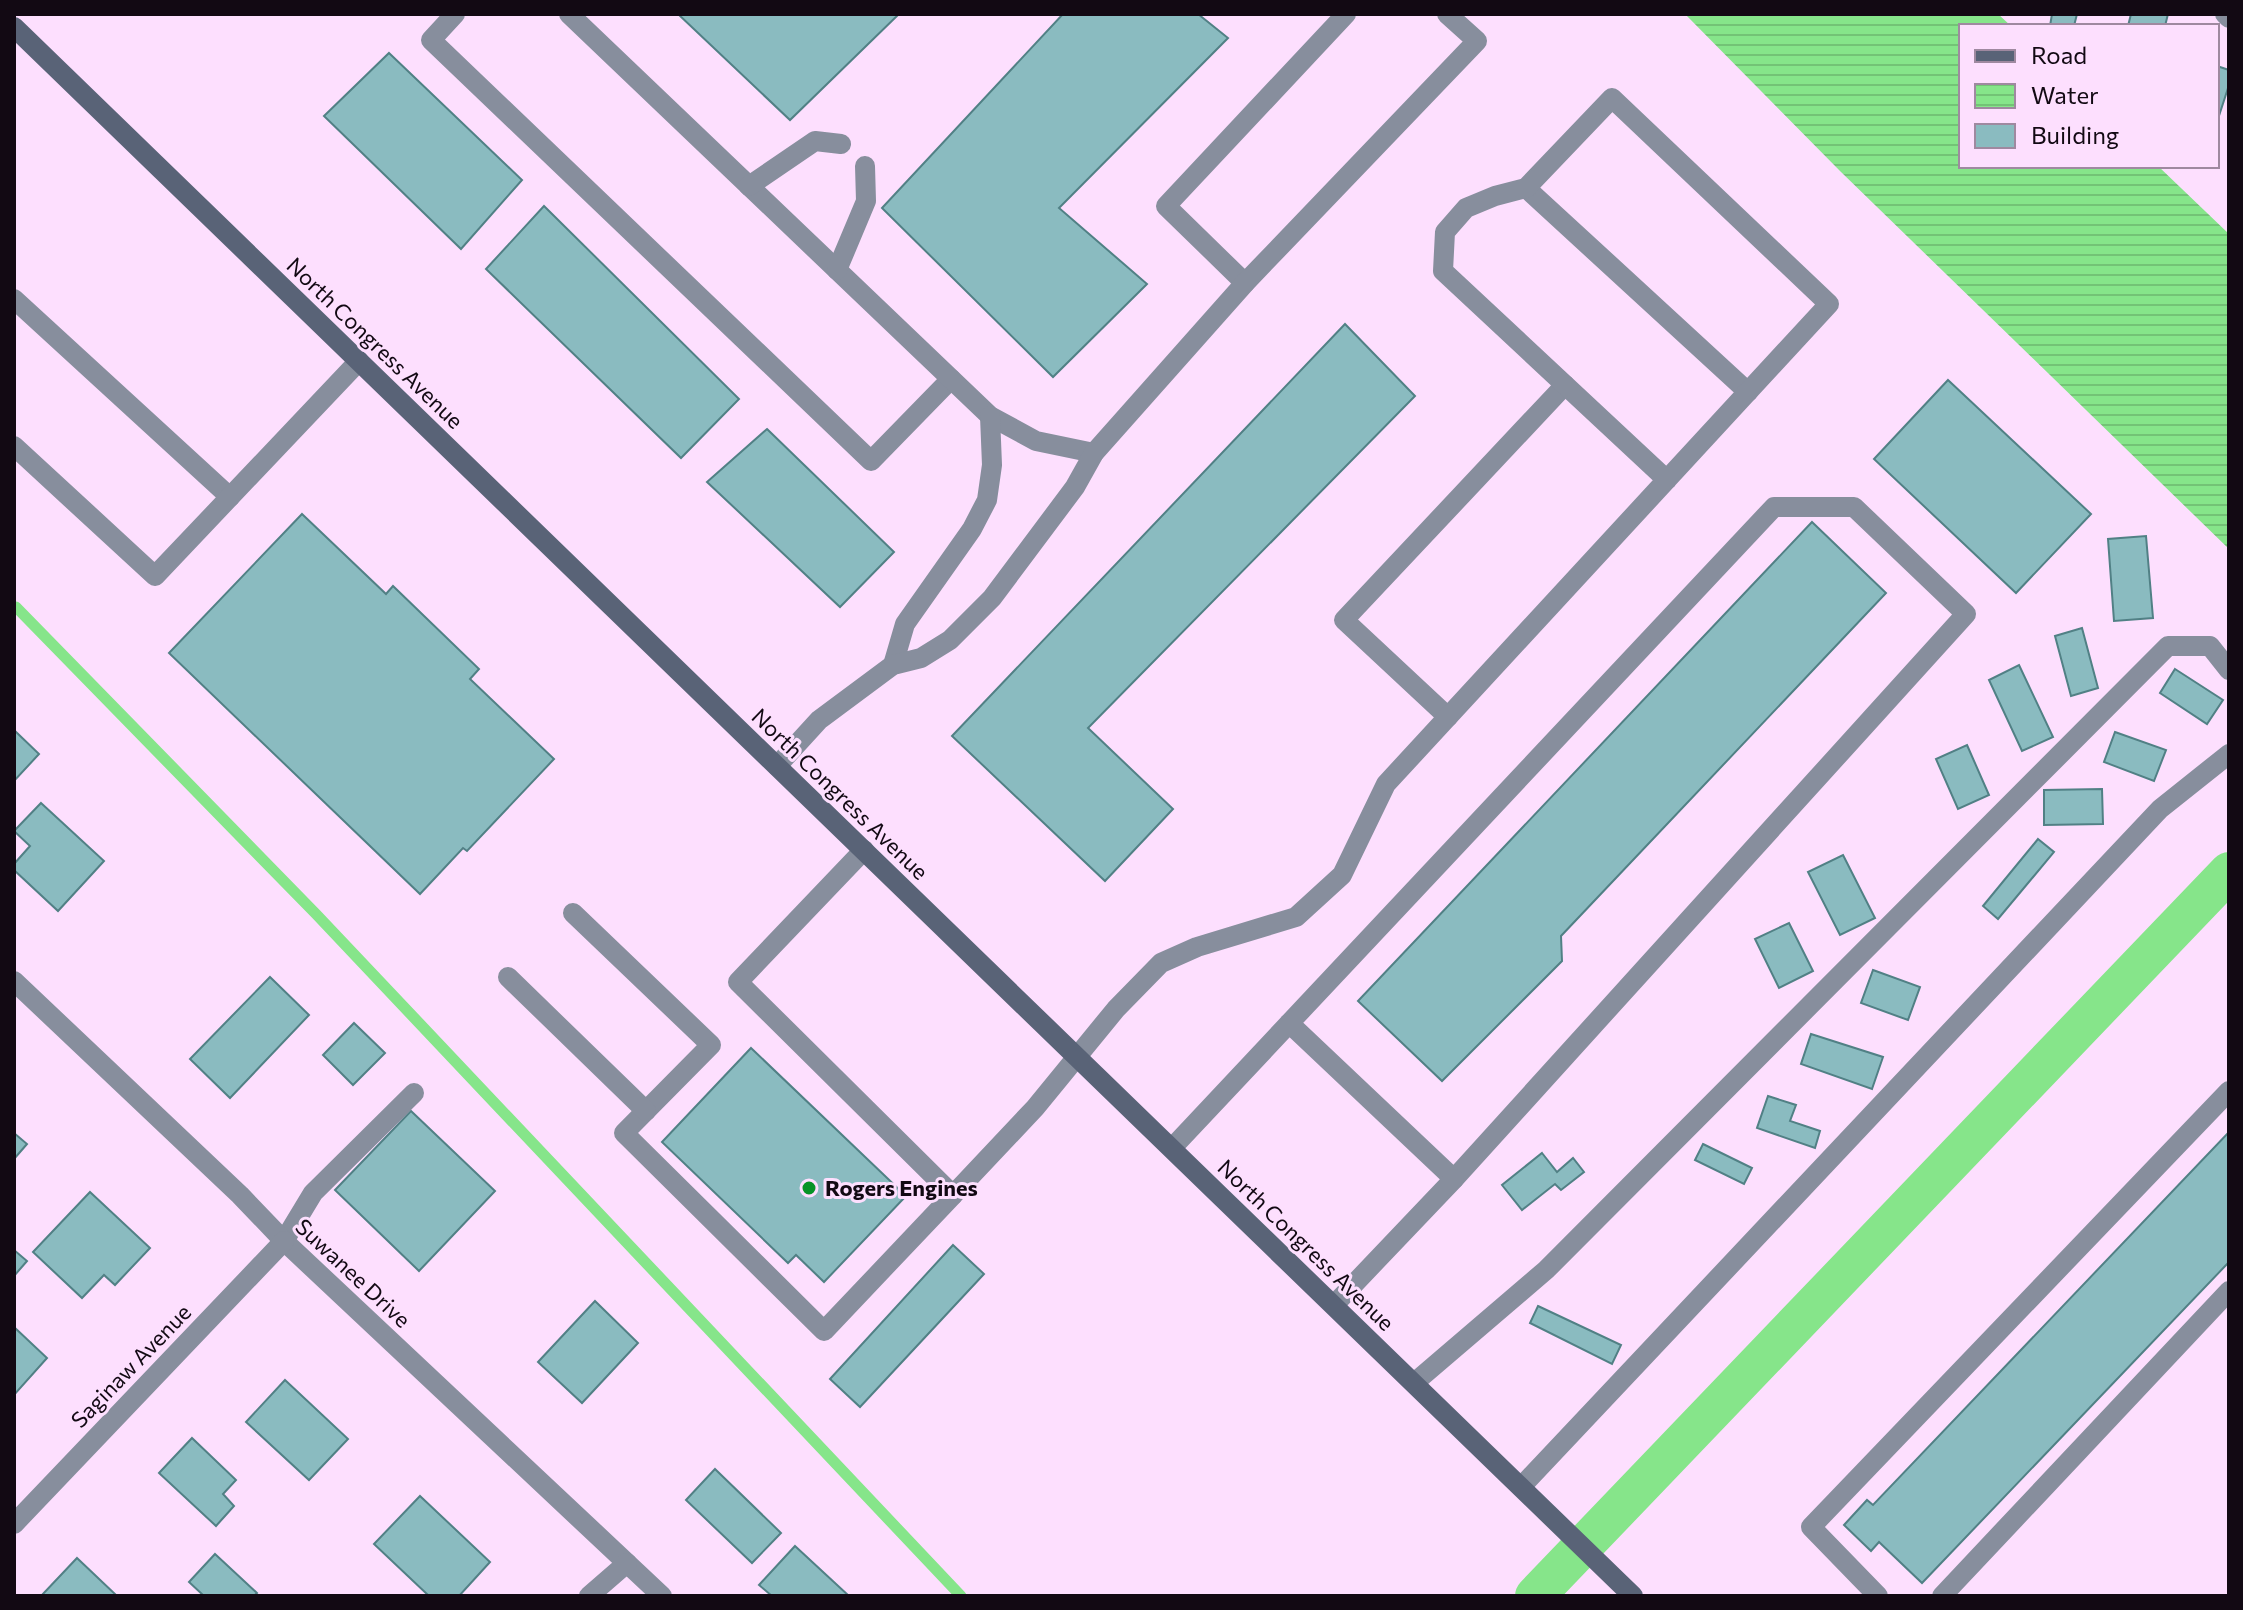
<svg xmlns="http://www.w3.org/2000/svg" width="2243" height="1610" font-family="Commissioner,sans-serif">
<defs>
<pattern id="water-rules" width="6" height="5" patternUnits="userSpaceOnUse" patternTransform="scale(2)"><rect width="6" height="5" fill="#86e58a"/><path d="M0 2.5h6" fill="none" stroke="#73c376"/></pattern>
</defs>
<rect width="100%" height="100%" fill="#fddffe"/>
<path fill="url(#water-rules)" d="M1685,14H1998L2011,26H1961V166H2158L2229,234V549L1840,171Z"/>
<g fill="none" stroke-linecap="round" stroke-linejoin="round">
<path stroke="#86e58a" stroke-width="11" d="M16,607L316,914L961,1596"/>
<path stroke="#86e58a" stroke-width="40" d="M1535,1596L2229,872"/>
</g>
<g fill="#8abbc0" stroke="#518085" stroke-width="2">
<path d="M678,14H899L790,120Z"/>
<path d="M1063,14H1198L1228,38L1059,208L1147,284L1053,377L882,208Z"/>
<path d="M2052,14H2077L2074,26H2050Z"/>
<path d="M2131,14H2168L2165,26H2128Z"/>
<path d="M389,53L522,180L461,249L324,116Z"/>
<path d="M2217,66L2229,70V85L2217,122Z"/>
<path d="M544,206L739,399L681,458L486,269Z"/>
<path d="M1345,324L1415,396L1088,728L1173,809L1105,881L952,736Z"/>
<path d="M1948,380L2091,514L2016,593L1874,459Z"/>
<path d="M767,429L894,552L840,607L707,482Z"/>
<path d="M302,514L386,594L393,586L479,669L470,679L554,759L467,851L463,848L420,894L169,653Z"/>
<path d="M1812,522L1886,593L1561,936L1562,961L1442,1081L1358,1001Z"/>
<path d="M2146,536L2153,618L2114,621L2108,539Z"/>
<path d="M2082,628L2098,688L2071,696L2055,636Z"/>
<path d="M2019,665L2053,737L2022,751L1989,680Z"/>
<path d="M2175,669L2223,700L2207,724L2160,693Z"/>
<path d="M14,730L39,754L14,781Z"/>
<path d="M2115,732L2166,750L2154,781L2104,762Z"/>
<path d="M1967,745L1989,795L1958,809L1936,759Z"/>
<path d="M2102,789L2103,824L2044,825V790Z"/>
<path d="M41,803L104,861L58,911L14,870V864L30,846L14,831Z"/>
<path d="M2038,839L2054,852L1998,919L1983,906Z"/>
<path d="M1843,855L1875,918L1840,935L1808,872Z"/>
<path d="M1789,923L1813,971L1779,988L1755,939Z"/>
<path d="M1873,970L1920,987L1908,1020L1861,1003Z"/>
<path d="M270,977L309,1015L230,1098L190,1059Z"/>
<path d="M354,1023L385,1053L353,1085L323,1055Z"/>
<path d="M1811,1034L1883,1057L1872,1089L1801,1064Z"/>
<path d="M751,1048L906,1196L824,1282L796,1255L788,1263L662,1142Z"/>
<path d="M1768,1096L1796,1105L1790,1121L1820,1131L1815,1148L1757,1128Z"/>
<path d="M411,1111L495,1191L419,1271L335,1190Z"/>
<path d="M2229,1132V1262L1922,1583L1879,1542L1871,1551L1844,1525L1867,1500L1873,1505Z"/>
<path d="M14,1133L27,1144L14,1159Z"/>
<path d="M1703,1144L1752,1168L1744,1184L1695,1160Z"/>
<path d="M1542,1153L1557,1172L1573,1158L1584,1172L1561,1190L1555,1184L1522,1210L1502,1185Z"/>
<path d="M90,1192L150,1248L115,1285L104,1275L82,1298L33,1252Z"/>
<path d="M953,1245L984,1274L860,1407L830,1379Z"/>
<path d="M14,1250L27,1261L14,1276Z"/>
<path d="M595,1301L638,1343L582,1403L538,1362Z"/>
<path d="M1538,1306L1621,1345L1612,1364L1530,1323Z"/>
<path d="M14,1327L47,1358L14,1395Z"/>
<path d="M285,1380L348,1439L309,1480L246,1422Z"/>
<path d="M192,1438L236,1480L223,1494L234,1506L216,1526L159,1473Z"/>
<path d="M715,1469L781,1533L752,1563L686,1500Z"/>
<path d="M420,1496L490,1562L459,1596H429L374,1544Z"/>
<path d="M795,1546L849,1596H772L759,1585Z"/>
<path d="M215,1554L257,1593L254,1596H204L189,1582Z"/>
<path d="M77,1558L116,1595L115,1596H41Z"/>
</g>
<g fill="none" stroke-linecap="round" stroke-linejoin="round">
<g stroke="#878e9d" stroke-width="20">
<path d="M455,14L431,40L871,461L951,379"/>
<path d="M569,14L990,416L1036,441L1094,453"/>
<path d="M749,186L815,141L841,144"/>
<path d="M1526,188L1748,392"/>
<path d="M837,270L866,201L865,166"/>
<path d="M1245,283L1166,206L1346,14"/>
<path d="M14,299L230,497"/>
<path d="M14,446L155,576L359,361"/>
<path d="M893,665L905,624L972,529L987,500L992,465L990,416"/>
<path d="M1448,717L1344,620L1565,385"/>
<path d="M777,766L819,720L893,665L921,658L950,640L992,598L1075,487L1094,453L1245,283L1477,41L1447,14"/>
<path d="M864,850L738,982L953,1195L1035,1108L1116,1009L1161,963L1197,947L1296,917L1342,875L1386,784L1829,304L1612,98L1526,188L1495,196L1466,208L1445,232L1443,271L1667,480"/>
<path d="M573,913L711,1045L624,1133L824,1331L953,1195"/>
<path d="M508,977L646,1111"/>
<path d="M1172,1148L1774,507H1854L1966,614L1454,1179L1289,1023"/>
<path d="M284,1241L313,1193L414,1093"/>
<path d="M1334,1305L1454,1179"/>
<path d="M1414,1383L1546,1270L2168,646H2210L2229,670"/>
<path d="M1521,1487L2160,809L2229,754"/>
<path d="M1878,1596L1811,1527L2229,1091"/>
<path d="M1942,1596L2229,1291"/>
</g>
<g stroke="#878e9d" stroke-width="20">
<path d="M2225,14L2229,18"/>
<path d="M14,981L240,1195L284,1241L662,1596"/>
<path d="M14,1524L284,1241"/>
<path d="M589,1596L627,1563"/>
</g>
<path stroke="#596377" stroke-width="20" d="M14,27L1633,1596"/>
</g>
<circle fill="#079327" stroke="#fddffe" stroke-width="3" cx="809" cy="1188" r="8"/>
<g text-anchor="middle" stroke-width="6" stroke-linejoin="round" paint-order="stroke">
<g font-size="22" fill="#120913" stroke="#fddffe">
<text transform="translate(375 343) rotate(44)" y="8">North Congress Avenue</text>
<text transform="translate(840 794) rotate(44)" y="8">North Congress Avenue</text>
<text transform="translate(1306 1245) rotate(44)" y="8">North Congress Avenue</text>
<text transform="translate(353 1273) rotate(43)" y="8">Suwanee Drive</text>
<text transform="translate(131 1366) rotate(-46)" y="8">Saginaw Avenue</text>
</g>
<g font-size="22" font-weight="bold" fill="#120913" stroke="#fddffe" text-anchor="start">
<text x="825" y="1196">Rogers Engines</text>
</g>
</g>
<rect width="2243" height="1610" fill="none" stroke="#120913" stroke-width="32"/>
<rect x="1959" y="24" width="260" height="144" fill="#fddffe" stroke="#9f89a0" stroke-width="2"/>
<rect x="1975" y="50" width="40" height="12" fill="#596377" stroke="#9f89a0" stroke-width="2"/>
<text x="2031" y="64" font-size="24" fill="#120913">Road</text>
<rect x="1975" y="84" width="40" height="24" fill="url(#water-rules)" stroke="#9f89a0" stroke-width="2"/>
<text x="2031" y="104" font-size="24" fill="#120913">Water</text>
<rect x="1975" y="124" width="40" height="24" fill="#8abbc0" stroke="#9f89a0" stroke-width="2"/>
<text x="2031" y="144" font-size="24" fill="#120913">Building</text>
</svg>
